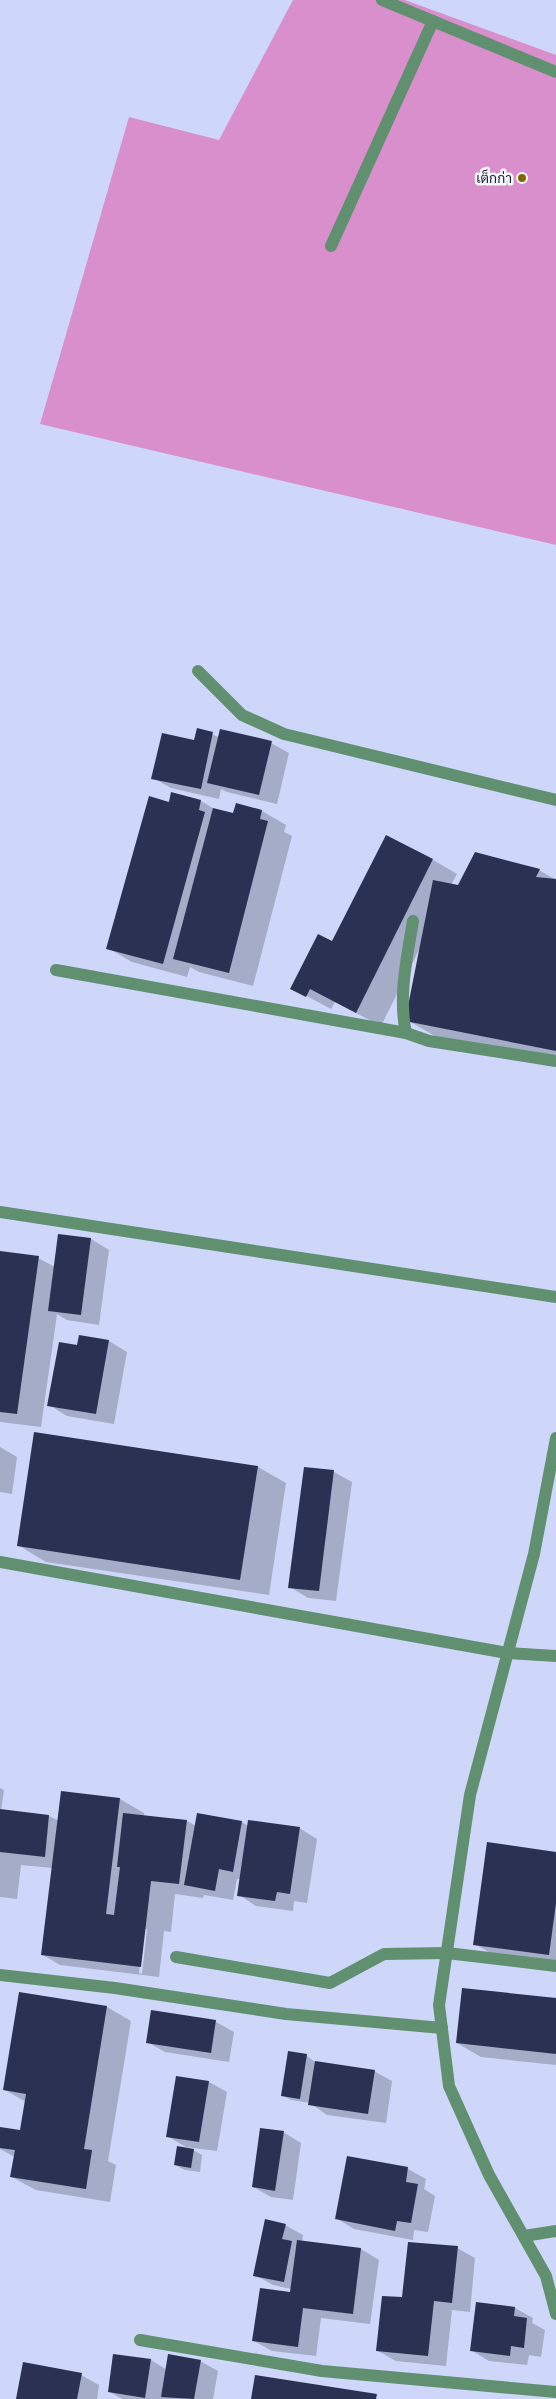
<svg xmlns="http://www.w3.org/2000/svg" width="556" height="2399" font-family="'Open Sans',Sarabun,sans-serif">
<rect width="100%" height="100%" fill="#ced7f9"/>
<path fill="#d88fcb" d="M293,0H405L556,55V545L40,424L129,117L219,140Z"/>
<g fill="#0003" fill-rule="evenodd">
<path d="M198,730L219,737L271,743L289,753L277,804L227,792L221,789L219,799L171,788L153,778L195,742Z"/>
<path d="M172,793L201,801L216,810L234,815L262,811L286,825L284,832L292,836L253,986L199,972L190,967L187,977L132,962L108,948Z"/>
<path d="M433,860L457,874L451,885L459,887L539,870L556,880V1061L435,1036L407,1020L421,946L381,1026L335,1002L331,1009L292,988L333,943Z"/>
<path d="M59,1235L91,1239L109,1250L99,1325L67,1320L57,1314L41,1427L0,1422V1252L38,1258L55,1267Z"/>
<path d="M80,1336L109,1341L127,1352L114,1424L67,1416L49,1405L78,1346Z"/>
<path d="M0,1447L17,1457L12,1494L0,1492Z"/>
<path d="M258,1467L286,1483L269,1595L46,1562L18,1545Z"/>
<path d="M305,1468L334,1472L352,1482L336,1601L308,1598L290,1587Z"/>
<path d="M0,1788L4,1790L1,1811L49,1816L59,1821L62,1792L120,1799L144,1813V1816L187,1821L196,1826L242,1822L248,1826L299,1828L317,1839L307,1903L294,1901L293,1911L256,1906L239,1895L241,1879H237L233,1900L204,1895L203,1898L175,1894L171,1932L164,1931L159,1977L60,1965L43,1955L53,1868L21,1865L17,1899L0,1897ZM144,1929H147L142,1974L139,1973Z"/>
<path d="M556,1853V1966L499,1958L475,1944Z"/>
<path d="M20,1993L107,2007L131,2021L108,2161L116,2165L110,2202L36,2190L12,2177L15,2157L0,2149V2128L21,2131L26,2102L5,2090Z"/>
<path d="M556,1999V2065L481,2057L457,2043Z"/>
<path d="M152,2011L216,2022L234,2032L229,2062L165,2052L147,2042Z"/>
<path d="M306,2055L315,2062L374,2071L392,2081L386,2123L327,2115L310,2103L291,2100L282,2095Z"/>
<path d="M177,2077L209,2082L227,2092L217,2151L186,2147L167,2136Z"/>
<path d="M283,2132L301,2143L293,2200L271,2197L253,2187Z"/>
<path d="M193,2150L202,2155L200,2172L185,2170L175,2165Z"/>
<path d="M348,2157L408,2169L426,2179L424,2189L435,2196L428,2232L414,2230L413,2240L354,2229L336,2218Z"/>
<path d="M285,2225L303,2235L302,2242L361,2249L379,2260L370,2324L321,2318L316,2356L272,2351L254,2341L291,2293V2289L273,2285L255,2275Z"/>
<path d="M457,2248L475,2258L470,2312L452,2310L446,2366L396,2361L378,2351L404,2299Z"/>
<path d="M515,2308L533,2318L532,2323L545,2330L541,2357L529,2355L527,2365L489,2361L471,2350Z"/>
<path d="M151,2360L167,2370L200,2361L218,2371L213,2399H122L110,2392Z"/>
<path d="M81,2375L99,2385L97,2399H17Z"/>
</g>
<g fill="#2a3152">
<path d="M197,728L213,732L201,789L151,779L162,733L194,740Z"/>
<path d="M220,729L272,741L259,795L207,783Z"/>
<path d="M171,792L201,800L199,810L205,812L163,964L106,949L149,796L169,802Z"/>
<path d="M236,803L262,810L260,819L268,821L229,973L173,959L213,808L233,813Z"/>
<path d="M386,835L433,859L356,1013L310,989L306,997L290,989L318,934L332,941Z"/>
<path d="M475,852L540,869L536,877L556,879V1051L405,1021L433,880L458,885Z"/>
<path d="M58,1234L91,1238L81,1315L48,1311Z"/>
<path d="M0,1251L39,1256L17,1414L0,1412Z"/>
<path d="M79,1335L109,1340L96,1414L47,1406L59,1342L77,1345Z"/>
<path d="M34,1432L258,1466L240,1580L17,1546Z"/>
<path d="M304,1467L334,1470L319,1591L288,1588Z"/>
<path d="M61,1791L120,1798L106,1914L114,1915L120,1867H117L123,1813L187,1820L179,1884L151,1881L141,1967L41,1955Z"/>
<path d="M0,1809L49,1815L45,1857L0,1852Z"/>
<path d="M197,1813L242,1821L233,1872L219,1869L215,1891L184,1885Z"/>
<path d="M248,1820L300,1827L290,1894L277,1892L275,1901L237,1896Z"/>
<path d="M487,1842L556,1852V1903L549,1955L473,1945Z"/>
<path d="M462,1988L556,1998V2054L456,2043Z"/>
<path d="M19,1992L107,2006L84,2149L92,2150L86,2189L10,2177L15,2150L0,2148V2127L20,2130L26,2094L3,2090Z"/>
<path d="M151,2010L216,2020L211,2053L146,2043Z"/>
<path d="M288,2051L307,2054L300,2099L281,2096Z"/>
<path d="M315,2061L375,2070L368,2114L308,2105Z"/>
<path d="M176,2076L209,2081L199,2142L166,2137Z"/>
<path d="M260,2128L284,2131L275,2191L252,2187Z"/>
<path d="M177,2146L194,2149L191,2168L174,2165Z"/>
<path d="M347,2156L408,2167L406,2182L418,2184L411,2223L397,2221L395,2231L335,2219Z"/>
<path d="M265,2219L286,2224L282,2239L292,2241L284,2282L253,2276Z"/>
<path d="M297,2240L361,2248L353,2314L303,2308L298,2347L252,2341L260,2288L290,2292Z"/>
<path d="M408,2242L458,2246L452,2303L434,2301L428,2356L376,2351L382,2296L402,2297Z"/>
<path d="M476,2302L515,2307L514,2316L527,2318L524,2348L511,2346L510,2356L470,2351Z"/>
<path d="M113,2354L151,2359L145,2398L108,2392Z"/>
<path d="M168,2354L201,2360L194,2399L161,2397Z"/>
<path d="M23,2362L82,2373L77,2399H16Z"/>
<path d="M255,2375L377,2394L376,2399H251Z"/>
</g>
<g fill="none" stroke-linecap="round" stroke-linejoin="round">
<g stroke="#619070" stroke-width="12">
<path d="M382,0L556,72"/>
<path d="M331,246L433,21"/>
<path d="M198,671L242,715L284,734L556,800"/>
<path d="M413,921C407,958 398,996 406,1033L429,1041L556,1061"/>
<path d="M56,970L406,1033"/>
<path d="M0,1562L507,1653"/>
<path d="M447,1953L556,1966"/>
</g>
<g stroke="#619070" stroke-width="12">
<path d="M0,1212L556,1297"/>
<path d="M507,1653L556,1656"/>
<path d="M176,1957L330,1983L384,1954L447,1953"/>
<path d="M0,1975L115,1988L286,2014L442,2028"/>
<path d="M524,2236L556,2231"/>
<path d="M140,2340L322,2371L556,2392"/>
</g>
<path stroke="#619070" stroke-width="12" d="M556,1438L534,1554L470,1795L439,2005L449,2086L489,2175L546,2276L556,2314"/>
</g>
<circle fill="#7f6800" stroke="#f8f9fe" stroke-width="2" cx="522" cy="178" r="5"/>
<g text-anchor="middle" stroke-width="5" stroke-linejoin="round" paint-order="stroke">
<g font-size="14" fill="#1c1f2f" stroke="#f8f9fe" text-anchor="end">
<text x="512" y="183">เต็กก่า</text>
</g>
</g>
</svg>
